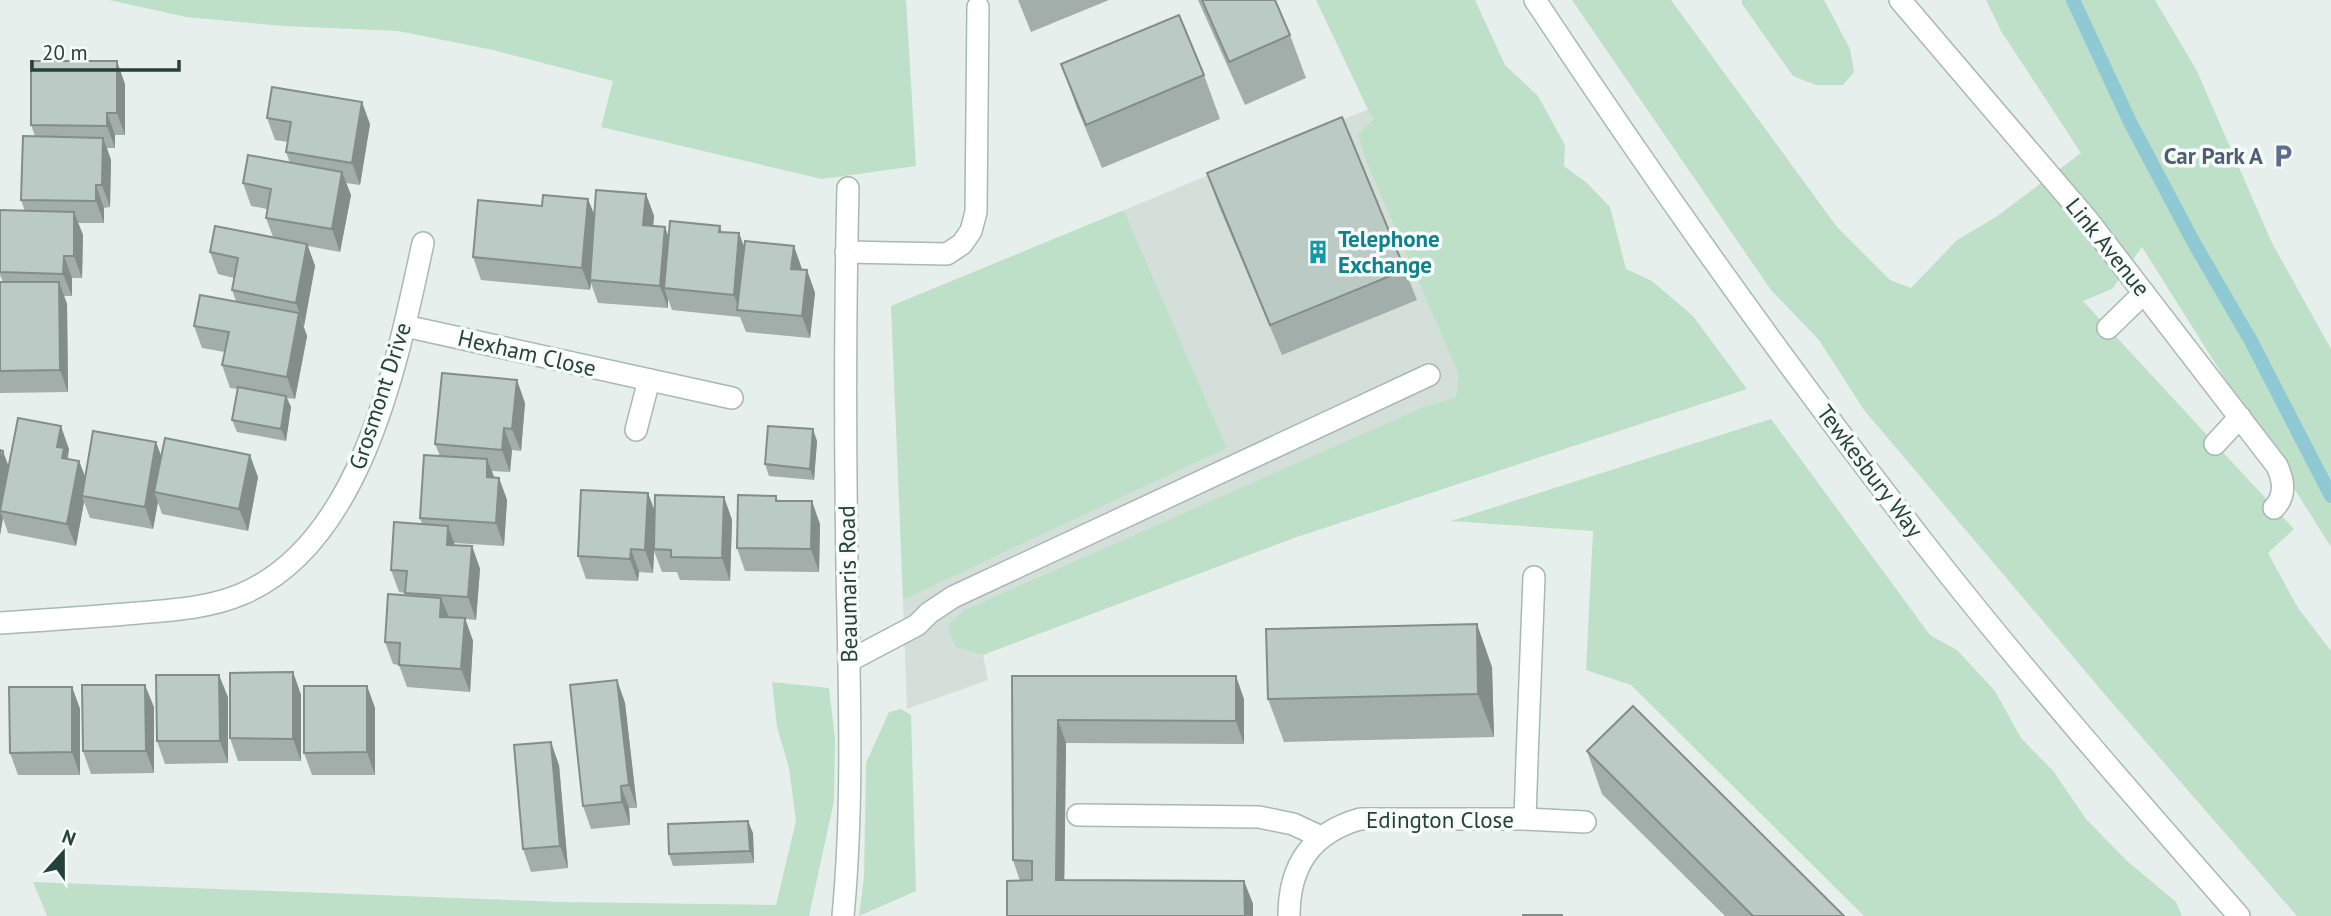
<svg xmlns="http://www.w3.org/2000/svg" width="2331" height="916" font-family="'PT Sans',sans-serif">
<rect width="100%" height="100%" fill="#e6efeb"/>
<path fill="#d4dfda" d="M1369,109L1373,121L1367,164L1458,373L1456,397L1423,407L964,610L956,647L983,655L988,680L907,709L903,600L1227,448L1124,210Z"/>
<g fill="#bfe0c8">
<path d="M109,0H906L916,166L822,179L601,127L613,81L493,50L398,31L284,26L186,17Z"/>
<path d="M1316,0H1475L1505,65L1538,96L1565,145L1564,166L1587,183L1610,207L1626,269L1652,281L1693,316L1747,389L1294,538L983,655L956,647L947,626L964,610L1423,407L1456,397L1458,373L1367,164L1358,134L1373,120Z"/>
<path d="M1572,0H1671L1837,227L1890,280L1911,288L1957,240L1996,217L2081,153L2001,31L1986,0H2155L2197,71L2271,241L2331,349V547L2142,247L2112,289L2083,301L2294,529L2268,553L2298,608L2331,651V916H2297L2113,704L1864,410L1819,340L1771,290Z"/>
<path d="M1742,0H1824L1850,49L1854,72L1843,85H1816L1793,76L1742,4Z"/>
<path d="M1124,210L1227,448L903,600L891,306Z"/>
<path d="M1771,419L1930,635L1957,650L1995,691L2021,738L2054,772L2086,819L2126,860L2176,902L2182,916H1864L1631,685L1586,670L1593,531L1451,521Z"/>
<path d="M772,682L829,688L835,738L834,801L809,916H47L33,882L562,902L776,905L796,821L789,768L777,727Z"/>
<path d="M901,709L911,715L916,891L859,916L864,877L866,763L889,712Z"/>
</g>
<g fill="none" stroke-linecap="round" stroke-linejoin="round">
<path stroke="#8ec9d4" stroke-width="14" d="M2073,0L2131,124L2194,243L2251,341L2331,496"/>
<g stroke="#a8b8b2" stroke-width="24">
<g id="service">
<path d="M2108,328L2144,293"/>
<path d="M2215,444L2240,417"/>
<path d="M849,661L917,625L929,613L953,597L1429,375"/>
<path d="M1527,759L1534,577"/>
<path d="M1078,815L1259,817L1293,824L1321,837"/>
</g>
</g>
<g stroke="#a8b8b2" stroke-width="24">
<g id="minor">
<path d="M1900,0L2086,218L2277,466C2284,481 2286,496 2274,508"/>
<path d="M846,252L947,254L962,244L971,231L976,212L978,7"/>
<path d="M405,326L732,398"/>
<path d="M636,430L649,380"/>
<path d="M0,623C46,620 92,617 138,613C172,610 210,608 242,594C363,543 398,358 423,243"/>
<path d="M1525,819L1527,759"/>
<path d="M843,916C854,800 849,682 847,565C845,440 845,314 848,188"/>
<path d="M1289,916C1289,866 1311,833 1360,819H1525L1585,822"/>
</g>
</g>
<g stroke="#a4bbb3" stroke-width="24">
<path id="secondary" d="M1535,0C1658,186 1787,367 1924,543C2024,671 2132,794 2239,916"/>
</g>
<use href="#service" stroke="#fff" stroke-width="21"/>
<use href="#minor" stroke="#fff" stroke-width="21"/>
<use href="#secondary" stroke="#fff" stroke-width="21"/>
</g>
<g fill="#a1aea9">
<path d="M1018,0H1109L1031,32Z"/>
<path d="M1198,0H1275L1290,35L1306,78L1245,105Z"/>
<path d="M1061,64L1204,75L1220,119L1102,168L1077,108Z"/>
<path d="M125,84V135H115V148H107L111,160L110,207L104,208V223H78L83,235L82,278H72V296H64L67,304L68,392L0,393V282H3L0,275V210L25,211L21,200L35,136L31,125Z"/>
<path d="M267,118L370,124L360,185L346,183L351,195L340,252L308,246L315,266L304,326H303L307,336L295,399L287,398L291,407L286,441L237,432L232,420L238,389L230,388L222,365L225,352L202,348L194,326L236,301L232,290L234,278L218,274L210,252L273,237L266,218L267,209L251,206L243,183L290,163L286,152L288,142L275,140Z"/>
<path d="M1207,173L1405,270L1417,300L1282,355L1218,204Z"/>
<path d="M646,194L654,216L653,226L665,227L669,239L720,226L722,232L739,233L744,246L802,269V270H807L815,293L810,338L746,332L740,317L672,310L668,299V308L598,303L591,283L590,290L481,280L473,257L594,215Z"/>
<path d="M525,403L521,451L512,450L510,472L492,471L494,478H499L507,500L504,546L454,543L455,545L472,546L480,569L476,620L465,619L473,641L470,692L407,687L399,665L393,664L385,642L406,595L405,593L399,592L391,570L422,524L420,518L440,456L435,444Z"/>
<path d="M817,441L814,480L769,476L765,464Z"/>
<path d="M156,442L161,456L258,477L248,531L162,514L158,502L153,529L90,518L84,502L76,546L8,533L3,518L0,535V450L9,466L69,449L68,459L79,461L85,477Z"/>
<path d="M648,493L655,512L724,497L732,520L730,581L680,580L677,572H662L654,551L653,573L639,572L638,581L586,579L578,556Z"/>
<path d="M776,496L778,501L820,524L819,572L745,571L737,548Z"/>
<path d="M1492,667L1494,737L1284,742L1268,699Z"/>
<path d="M293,672L301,695V761H238L230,738Z"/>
<path d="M1012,676L1244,699V744L1066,743L1064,880L1244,881L1253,904V916H1007L1020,881L1013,860Z"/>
<path d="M617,680L625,703L637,808H629L630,825L591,829L583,806Z"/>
<path d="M367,686L375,708V775H312L304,753Z"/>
<path d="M72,687L80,709V775H18L10,753Z"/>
<path d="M228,697V763L165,764L157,741Z"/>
<path d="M154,707V773L91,774L83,751Z"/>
<path d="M1587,751L1844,916H1725L1602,794Z"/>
<path d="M559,765L568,868L531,872L523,849Z"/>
<path d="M753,833L754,863L673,866L669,854Z"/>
</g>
<g fill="#838d89">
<path d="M117,61L125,84V135L117,113Z"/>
<path d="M362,102L370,124L360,185L352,163Z"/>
<path d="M107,113L115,135V148L107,126Z"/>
<path d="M103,138L111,160L110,207L102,185Z"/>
<path d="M342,172L351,195L340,252L332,229Z"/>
<path d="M96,185L104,208V223L96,201Z"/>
<path d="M646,194L654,216L651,248L643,225Z"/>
<path d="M588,199L597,221L590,280L591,283L590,290L582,268Z"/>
<path d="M74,212L83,235L82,278L74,256Z"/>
<path d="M665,227L673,250L664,288L668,299V308L660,286Z"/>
<path d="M739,233L747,256L739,310L734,295Z"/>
<path d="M307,244L315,266L304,326L296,303Z"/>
<path d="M794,246L802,269L799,291L791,269Z"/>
<path d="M64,256L72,278V296L63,274Z"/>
<path d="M807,270L815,293L810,338L802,316Z"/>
<path d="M59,282L67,304L68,392L60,370Z"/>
<path d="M299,313L307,336L295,399L287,377Z"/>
<path d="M517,380L525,403L521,451L512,429Z"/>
<path d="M286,396L291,407L286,441L281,429Z"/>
<path d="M61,426L69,449L67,459L72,471L70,481L57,447Z"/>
<path d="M504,428L512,450L510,472L502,450Z"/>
<path d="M813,429L817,441L814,480L810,469Z"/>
<path d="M156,442L164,464L154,492L158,502L153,529L145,507Z"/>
<path d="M3,451L11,473L0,511L3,518L0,535V468Z"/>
<path d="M250,455L258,477L248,531L239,509Z"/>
<path d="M487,459L496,482L487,477Z"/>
<path d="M79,461L88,484L82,496L84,502L76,546L67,524Z"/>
<path d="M499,478L507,500L504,546L496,523Z"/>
<path d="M648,493L656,515L653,573L645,550Z"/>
<path d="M724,497L732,520L730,581L722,558Z"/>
<path d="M812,501L820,524L819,572L811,549Z"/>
<path d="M448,526L456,548L447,545Z"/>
<path d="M472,546L480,569L476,620L468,597Z"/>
<path d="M631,549L639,572L638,581L630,559Z"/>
<path d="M441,598L450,620L440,617Z"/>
<path d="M465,618L473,641L470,692L461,669Z"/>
<path d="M1477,624L1492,667L1494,737L1478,694Z"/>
<path d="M293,672L301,695V761L293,739Z"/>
<path d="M219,675L228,697V763L220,741Z"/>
<path d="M1236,676L1244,699V744L1236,721Z"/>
<path d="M617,680L625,703L637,808L629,785Z"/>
<path d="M145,685L154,707V773L146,751Z"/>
<path d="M367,686L375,708V775L367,752Z"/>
<path d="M72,687L80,709V775L72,752Z"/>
<path d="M1058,720L1066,743L1064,903L1056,880Z"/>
<path d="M551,742L559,765L568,868L560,846Z"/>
<path d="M621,786L629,808L630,825L622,802Z"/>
<path d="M748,821L753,833L754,863L750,851Z"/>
<path d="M1244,881L1253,904V916H1245Z"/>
</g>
<g fill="#bbcac4" stroke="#838d89" stroke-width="2">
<path d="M1202,0H1275L1290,35L1229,62Z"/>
<path d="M1179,15L1204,75L1086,125L1061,64Z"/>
<path d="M31,61H117V113H107V126L31,125Z"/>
<path d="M272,87L362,102L352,163L286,152L291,122L267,118Z"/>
<path d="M1342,117L1405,270L1270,325L1207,173Z"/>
<path d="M23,136L103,138L102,185H96V201L21,200Z"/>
<path d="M248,155L342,172L332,229L266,218L271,189L243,183Z"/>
<path d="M596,190L646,194L643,225L665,227L660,286L590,280Z"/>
<path d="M543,195L588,199L582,268L473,257L478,200L542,206Z"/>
<path d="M0,210L74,212V256H64L63,274L0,272Z"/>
<path d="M670,221L720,226L719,232L739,233L734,295L664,288Z"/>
<path d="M215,226L307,244L296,303L232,290L238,258L210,252Z"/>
<path d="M745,241L794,246L791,269L807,270L802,316L737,310Z"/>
<path d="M0,282H59L60,370L0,371Z"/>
<path d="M200,295L299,313L287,377L222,365L229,332L194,326Z"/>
<path d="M442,373L517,380L512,429L504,428L502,450L435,444Z"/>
<path d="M238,387L286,396L281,429L232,420Z"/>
<path d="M18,418L61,426L57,447L64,448L62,458L79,461L67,524L0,511Z"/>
<path d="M768,426L813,429L810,469L765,464Z"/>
<path d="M93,431L156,442L145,507L82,496Z"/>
<path d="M165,438L250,455L239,509L154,492Z"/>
<path d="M0,450L3,451L0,468Z"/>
<path d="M424,455L487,459V477L499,478L496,523L420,518Z"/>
<path d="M581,490L648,493L645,550L631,549L630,559L578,556Z"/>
<path d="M655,495L724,497L722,558L671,557V550L654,549Z"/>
<path d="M738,495L776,496V501H812L811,549L737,548Z"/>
<path d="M394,522L448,526L447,545L472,546L468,597L405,593L407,571L391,570Z"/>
<path d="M388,594L441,598L440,617L465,618L461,669L399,665L400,643L385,642Z"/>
<path d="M1477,624L1478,694L1268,699L1266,629Z"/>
<path d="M293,672V739L230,738V673Z"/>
<path d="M156,675H219L220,741H157Z"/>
<path d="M1012,676H1236V721L1058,720L1056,880L1244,881L1245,916H1007V881L1032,880V861L1013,860Z"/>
<path d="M617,680L629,785L621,786L622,802L583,806L570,685Z"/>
<path d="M82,685H145L146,751H83Z"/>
<path d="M304,686H367V752L304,753Z"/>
<path d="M9,687H72V752L10,753Z"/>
<path d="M1633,706L1844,916H1753L1587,751Z"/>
<path d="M551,742L560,846L523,849L514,745Z"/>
<path d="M748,821L750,851L669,854L668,824Z"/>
<rect x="1523" y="915" width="39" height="1"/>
</g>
<defs>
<g id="parking-bare" transform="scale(1.89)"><path d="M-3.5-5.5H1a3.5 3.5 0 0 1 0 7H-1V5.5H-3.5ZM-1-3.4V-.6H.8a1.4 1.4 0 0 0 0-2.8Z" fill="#5c6f8a" stroke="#f7fbf9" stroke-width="2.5" paint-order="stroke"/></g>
<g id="building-bare" transform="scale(1.89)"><path d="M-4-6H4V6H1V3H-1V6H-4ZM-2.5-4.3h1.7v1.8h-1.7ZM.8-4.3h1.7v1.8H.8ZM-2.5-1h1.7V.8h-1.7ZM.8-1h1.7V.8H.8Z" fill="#0f9aa8" stroke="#f7fbf9" stroke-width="2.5" paint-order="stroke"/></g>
</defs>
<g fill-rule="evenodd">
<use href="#parking-bare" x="2283" y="156"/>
<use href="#building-bare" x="1318" y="252"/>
</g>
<g text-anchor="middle" stroke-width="7" stroke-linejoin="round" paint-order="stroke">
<g font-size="23" font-weight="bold" fill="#4e5e75" stroke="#f7fbf9" text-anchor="end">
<text x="2263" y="164">Car Park A</text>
</g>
<g font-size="23" font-weight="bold" fill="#0d838f" stroke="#f7fbf9" text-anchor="start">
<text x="1338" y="247">Telephone<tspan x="1338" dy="26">Exchange</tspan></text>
</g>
<g font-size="23" fill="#24423a" stroke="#f7fbf9">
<text transform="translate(2108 247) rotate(51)" y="8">Link Avenue</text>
<text transform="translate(527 353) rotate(13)" y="8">Hexham Close</text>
<text transform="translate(380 396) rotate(-72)" y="8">Grosmont Drive</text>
<text transform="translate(1870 471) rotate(53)" y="8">Tewkesbury Way</text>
<text transform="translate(848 584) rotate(-91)" y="8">Beaumaris Road</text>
<text x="1440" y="828">Edington Close</text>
</g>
</g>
<g transform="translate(63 853) rotate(21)" stroke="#f7fbf9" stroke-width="5" paint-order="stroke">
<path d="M0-5L12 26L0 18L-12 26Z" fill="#24423a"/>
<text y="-10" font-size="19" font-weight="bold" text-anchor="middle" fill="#24423a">N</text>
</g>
<path d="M32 60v10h147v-10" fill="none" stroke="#24423a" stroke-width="3.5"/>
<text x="42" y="60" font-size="21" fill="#24423a" stroke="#f7fbf9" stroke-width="5" paint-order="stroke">20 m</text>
</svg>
